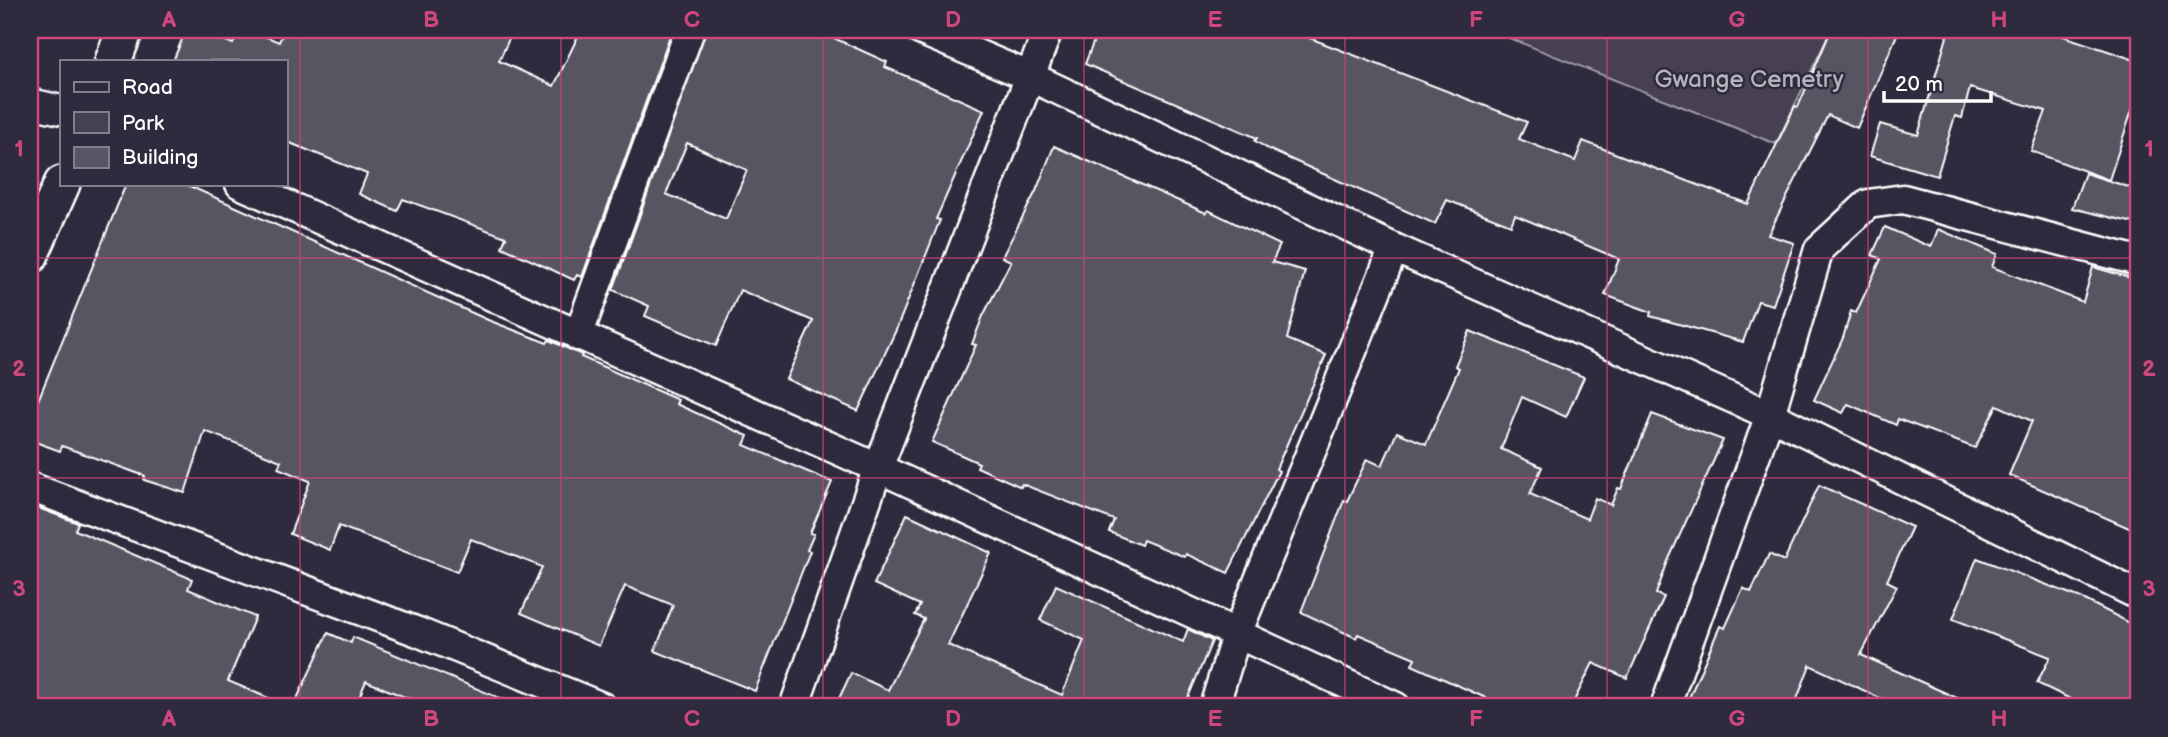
<svg xmlns="http://www.w3.org/2000/svg" width="2168" height="737" font-family="'Balsamiq Sans',sans-serif">
<rect width="100%" height="100%" fill="#2f2a3d"/>
<filter id="ink" filterUnits="userSpaceOnUse"><feTurbulence type="fractalNoise" baseFrequency=".0143" numOctaves="2"/><feDisplacementMap in="SourceGraphic" scale="14" xChannelSelector="R" yChannelSelector="G"/><feConvolveMatrix kernelMatrix="1 2 1 2 8 2 1 2 1" color-interpolation-filters="sRGB"/></filter>
<g filter="url(#ink)">
<path fill="#464152" stroke="#a2a0a8" stroke-width="2" d="M1489,30H1831L1776,144Z"/>
<g fill="#595564" stroke="#fff" stroke-width="2" fill-rule="evenodd">
<path d="M186,30H198L233,44L239,30H250L279,42L284,30H513L499,61L554,86L581,30H672L582,277L577,275L574,280L502,247L506,237L403,199L397,211L359,194L367,174L285,141V61H173Z"/>
<path d="M706,30H816L887,62L885,67L984,110L936,219L940,220L896,330L858,411L786,379L813,321L740,290L716,346L645,316L649,306L613,290ZM687,143L747,170L726,219L666,194Z"/>
<path d="M1098,30H1289L1527,122L1519,139L1575,161L1583,141L1748,204L1795,106L1798,107L1831,30H1899L1857,128L1828,115L1768,235L1794,243L1773,305L1758,301L1743,342L1650,316L1651,312L1605,295L1619,259L1515,215L1511,225L1447,200L1435,224L1270,150L1255,141L1257,138L1085,64Z"/>
<path d="M1949,30H2045L2138,61V92L2109,180L2031,151L2046,111L1970,88L1962,118L1955,116L1937,176L1870,156L1880,124L1918,135Z"/>
<path d="M1054,146L1206,213L1208,210L1280,245L1272,262L1305,271L1287,339L1326,355L1276,469L1279,471L1228,573L1186,554L1185,557L1143,540L1141,545L1109,532L1114,520L1022,484L1021,487L977,467L979,463L932,442L976,345L972,344L983,316L1011,261L1002,257L1036,191Z"/>
<path d="M2085,173L2138,190V224L2072,208Z"/>
<path d="M126,184H185L488,320L547,343L549,340L582,355L581,357L678,400L676,404L748,436L744,445L832,482L810,533L814,534L807,550L810,551L755,691L655,651L673,605L625,586L599,646L521,613L542,567L471,539L457,572L339,526L330,550L290,534L310,481L278,468L281,461L205,431L185,493L144,480L145,476L62,446L60,451L30,440V420Z"/>
<path d="M1885,227L1931,247L1938,229L1997,254L1992,267L2083,302L2093,267L2138,280V532L2009,475L2032,421L1997,405L1975,448L1898,419L1896,425L1848,404L1843,413L1814,400L1843,338L1851,311L1856,313L1881,259L1872,255Z"/>
<path d="M1470,331L1584,377L1566,417L1522,397L1501,449L1542,467L1530,494L1587,519L1595,498L1611,505L1618,488L1621,489L1652,414L1723,440L1668,561L1656,594L1664,597L1627,678L1593,663L1571,707H1506L1412,665L1415,658L1358,634L1356,638L1301,612L1344,500L1347,501L1367,459L1382,466L1397,432L1426,444L1459,368L1455,366Z"/>
<path d="M1819,485L1912,527L1887,581L1897,586L1861,655L1977,707H1899L1810,665L1794,707H1685L1720,626L1725,628L1743,588L1751,592L1769,554L1784,561Z"/>
<path d="M36,507L78,523L75,530L192,579L188,589L255,617L228,681L290,707H30V522Z"/>
<path d="M907,514L991,553L948,645L1062,695L1084,640L1040,620L1056,585L1183,642L1188,629L1212,641L1184,707H835L851,673L888,690L924,619L915,615L920,605L874,584Z"/>
<path d="M1977,558L2081,598L2138,627V707H2087L2037,683L2050,657L1953,619Z"/>
<path d="M328,633L351,643L353,637L521,707H429L366,681L355,707H293Z"/>
</g>
<g fill="none" stroke-linecap="round" stroke-linejoin="round">
<g stroke="#fff" stroke-width="33">
<g id="minor">
<path d="M920,30L1031,77L1394,248L1770,415L2138,595"/>
<path d="M30,103L61,110"/>
<path d="M240,184L878,468L1396,707"/>
<path d="M578,336L690,30"/>
<path d="M30,487L418,632L602,707"/>
<path d="M794,707L878,468L1048,30"/>
<path d="M1214,707L1236,636L1394,248"/>
<path d="M1665,707L1770,415L1819,249L1868,204L1903,199L2138,261"/>
</g>
</g>
<g stroke="#fff" stroke-width="40">
<g id="tertiary">
<path d="M113,61L125,30"/>
<path d="M30,256L62,184"/>
</g>
</g>
<use href="#minor" stroke="#2f2a3d" stroke-width="28"/>
<use href="#tertiary" stroke="#2f2a3d" stroke-width="35"/>
</g>
</g>
<path fill="none" stroke="#ce467c" stroke-width="2" stroke-opacity="0.55" d="M300,30V707M561,30V707M823,30V707M1084,30V707M1345,30V707M1607,30V707M1868,30V707M30,258H2138M30,478H2138"/>
<g text-anchor="middle" stroke-width="5" stroke-linejoin="round" paint-order="stroke">
<g font-size="24" fill="#b5b3ba" stroke="#2f2a3d">
<text x="1749" y="87">Gwange Cemetry</text>
</g>
</g>
<rect width="2168" height="737" fill="none" stroke="#2f2a3d" stroke-width="77"/>
<rect x="60" y="60" width="228" height="126" fill="#2f2a3d" stroke="#827f8b" stroke-width="2"/>
<rect x="74" y="82" width="35" height="10" fill="#2f2a3d" stroke="#827f8b" stroke-width="2"/>
<text x="122" y="94" font-size="21" fill="#ffffff">Road</text>
<rect x="74" y="112" width="35" height="21" fill="#464152" stroke="#827f8b" stroke-width="2"/>
<text x="122" y="130" font-size="21" fill="#ffffff">Park</text>
<rect x="74" y="147" width="35" height="21" fill="#595564" stroke="#827f8b" stroke-width="2"/>
<text x="122" y="164" font-size="21" fill="#ffffff">Building</text>
<path d="M1884 91v10h107v-10" fill="none" stroke="#ffffff" stroke-width="3.5"/>
<text x="1895" y="91" font-size="21" fill="#ffffff" stroke="#2f2a3d" stroke-width="5" paint-order="stroke">20 m</text>
<rect x="38" y="38" width="2092" height="660" fill="none" stroke="#ce467c" stroke-width="2.5"/>
<g font-size="23" text-anchor="middle" font-weight="bold" fill="#ce467c">
<text x="169" y="27">A</text>
<text x="431" y="27">B</text>
<text x="692" y="27">C</text>
<text x="953" y="27">D</text>
<text x="1215" y="27">E</text>
<text x="1476" y="27">F</text>
<text x="1737" y="27">G</text>
<text x="1999" y="27">H</text>
<text x="19" y="156">1</text>
<text x="2149" y="156">1</text>
<text x="19" y="376">2</text>
<text x="2149" y="376">2</text>
<text x="19" y="596">3</text>
<text x="2149" y="596">3</text>
<text x="169" y="726">A</text>
<text x="431" y="726">B</text>
<text x="692" y="726">C</text>
<text x="953" y="726">D</text>
<text x="1215" y="726">E</text>
<text x="1476" y="726">F</text>
<text x="1737" y="726">G</text>
<text x="1999" y="726">H</text>
</g>
</svg>
